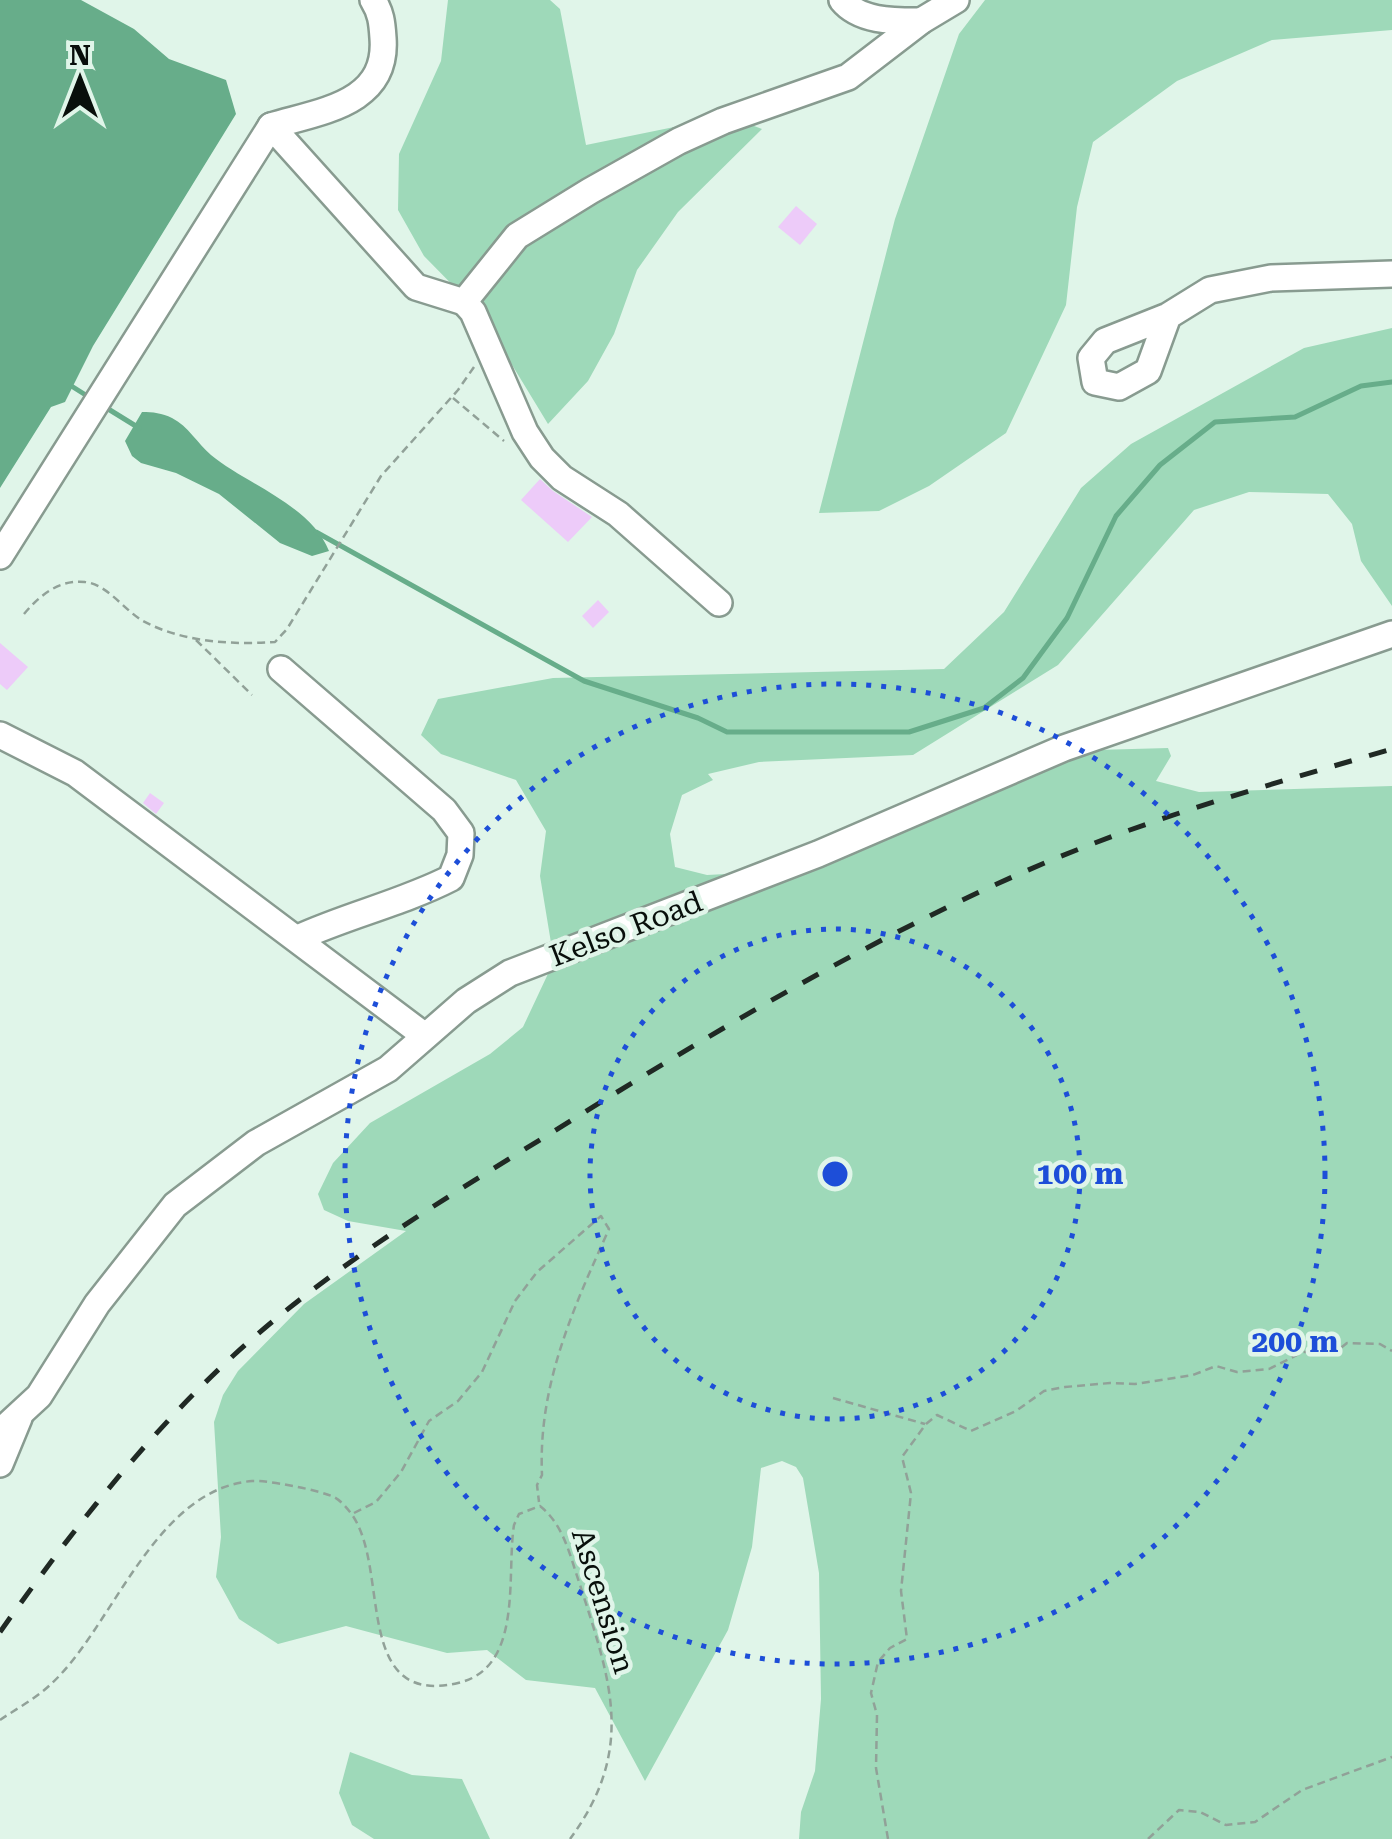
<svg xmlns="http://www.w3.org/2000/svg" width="1392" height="1839" font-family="'Roboto Serif',serif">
<rect width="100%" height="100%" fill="#e0f5e9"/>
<g fill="#9ed9b9">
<path d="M448,0H550L560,9L586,145L728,116L762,129L678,212L637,270L614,334L588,381L548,424L481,314L424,256L398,210L399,154L441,61Z"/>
<path d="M985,0H1392V30L1272,40L1177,81L1093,142L1077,207L1066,305L1006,433L929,486L879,511L819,513L895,219L959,34Z"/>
<path d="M1392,328V606L1361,561L1352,524L1328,494L1249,492L1194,510L1058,665L913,755L759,762L708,774L713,780L682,795L670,834L675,867L707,875L765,872L893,836L1007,773L1096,750L1168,748L1171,756L1156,781L1199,792L1392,786V1839H799L801,1812L815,1771L821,1699L819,1573L803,1478L796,1467L782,1461L761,1468L752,1547L728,1630L645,1781L595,1688L526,1680L487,1650L447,1653L346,1626L278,1644L239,1619L216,1577L221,1537L214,1422L223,1395L238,1371L304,1304L406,1231L348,1221L324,1210L318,1194L333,1163L370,1123L490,1054L523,1027L554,961L540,876L546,831L516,780L441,754L421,735L438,699L553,678L944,669L1004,612L1081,488L1131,444L1304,348Z"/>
<path d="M350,1752L412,1775L462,1779L490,1839H374L352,1825L339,1793Z"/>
</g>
<g fill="#67ad8a">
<path d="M0,0H81L134,29L169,59L226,80L236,114L93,346L65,402L51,407L0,488Z"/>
<path d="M142,412C153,412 162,413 172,418C188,426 198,444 211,455C246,484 311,505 329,551L312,556L280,543L219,494L176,473L141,463L132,456L125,441Z"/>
</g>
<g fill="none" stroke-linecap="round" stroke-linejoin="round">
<g stroke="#67ad8a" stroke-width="5">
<path d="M73,387L92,399"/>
<path d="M105,407L139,428"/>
<path d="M316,532L584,681L698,718L727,732H909L984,708L1023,678L1067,618L1116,516L1160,465L1215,422L1295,417L1361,386L1392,382"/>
</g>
</g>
<g fill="#edcbf9">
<path d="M796,206L817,224L800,245L778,227Z"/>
<path d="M540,479L553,491L592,517L568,542L521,500Z"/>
<path d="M598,600L609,612L593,628L582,616Z"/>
<path d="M0,643L28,667L7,690L0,684Z"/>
<path d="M150,793L164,803L156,814L143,803Z"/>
</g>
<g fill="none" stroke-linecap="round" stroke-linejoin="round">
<g stroke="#889b90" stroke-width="30">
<g id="minor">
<path d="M842,0C860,22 895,21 921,21"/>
<path d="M271,126L416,287L464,302L517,236L590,191L679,141L723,121L848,77L921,21L956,0"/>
<path d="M464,302L473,312L525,432L542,458L562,478L618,514L719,603"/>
<path d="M1168,316L1148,371L1119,387L1095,382L1091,358L1105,341L1168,316L1210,290L1271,278L1392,274"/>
<path d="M0,556L271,126C321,111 388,104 383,38C382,22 381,13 373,0"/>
<path d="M281,669L444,810L461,833L460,855L451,878C402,903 348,915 298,938"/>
<path d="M0,735L75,773L425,1036"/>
<path d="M0,1432L39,1396L97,1304L175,1205L256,1143L388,1069L466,1001L510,973L818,854L1064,748L1392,634"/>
<path d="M0,1464L19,1418"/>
</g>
</g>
<g stroke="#91a198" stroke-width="2.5" stroke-dasharray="8 5" stroke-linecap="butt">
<path d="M453,398L504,441"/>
<path d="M24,614C39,596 59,579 85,582C107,584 124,610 143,621C182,642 232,645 275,642L287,629L381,476L458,390L474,367"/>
<path d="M196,640L252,695"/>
<path d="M833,1398L925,1424"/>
<path d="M354,1513L376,1502L401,1472L429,1421L458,1401L482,1372L515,1301L537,1272L601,1216L609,1229C573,1309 538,1385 542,1475L537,1485L539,1502"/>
<path d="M0,1720C16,1709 35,1699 50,1685C113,1628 154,1489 252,1481C267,1480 319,1490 334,1497C339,1499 346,1507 350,1512C392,1565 350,1708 458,1683C524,1668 506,1575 514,1525L519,1514L540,1506C564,1525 570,1556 580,1585C611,1682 636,1749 570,1839"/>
<path d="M888,1839L876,1768L877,1715L871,1693L878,1662L890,1648L907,1639L901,1591L911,1493L902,1457L926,1424L937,1415L971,1431L1016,1411L1044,1391L1065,1387L1110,1383L1135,1384L1193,1375L1216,1366L1237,1372L1269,1369L1303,1352L1337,1351L1347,1343L1380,1344L1392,1351"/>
<path d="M1148,1839L1179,1810L1200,1812L1226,1825L1255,1822L1302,1790L1392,1757"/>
</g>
<use href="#minor" stroke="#fff" stroke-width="25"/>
<path stroke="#202924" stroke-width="5" stroke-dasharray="18 18" stroke-linecap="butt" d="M0,1632C70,1533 144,1438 234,1355C329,1268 441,1201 551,1133C710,1034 874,935 1047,862C1159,815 1276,783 1392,749"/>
</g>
<g fill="none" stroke="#1d4ed8" stroke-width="5" stroke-dasharray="5 10">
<circle cx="835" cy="1174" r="245"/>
<circle cx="835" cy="1174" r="490"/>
</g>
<g text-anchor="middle" stroke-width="9" stroke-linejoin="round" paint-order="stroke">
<g font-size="30" fill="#080f0b" stroke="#e0f5e9">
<text transform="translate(626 929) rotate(-21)" y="10">Kelso Road</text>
<text transform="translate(603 1601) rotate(73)" y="10">Ascension</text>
</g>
</g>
<circle cx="835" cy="1174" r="15" fill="#1d4ed8" stroke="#e0f5e9" stroke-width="5"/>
<g font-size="30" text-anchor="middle" font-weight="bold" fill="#1d4ed8" stroke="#e0f5e9" stroke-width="9" stroke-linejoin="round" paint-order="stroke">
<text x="1080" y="1184">100 m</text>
<text x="1295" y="1352">200 m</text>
</g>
<g transform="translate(80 80)" stroke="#e0f5e9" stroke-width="8" paint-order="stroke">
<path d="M0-8L18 38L0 25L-18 38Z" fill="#080f0b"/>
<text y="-15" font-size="28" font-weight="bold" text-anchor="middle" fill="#080f0b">N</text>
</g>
</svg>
